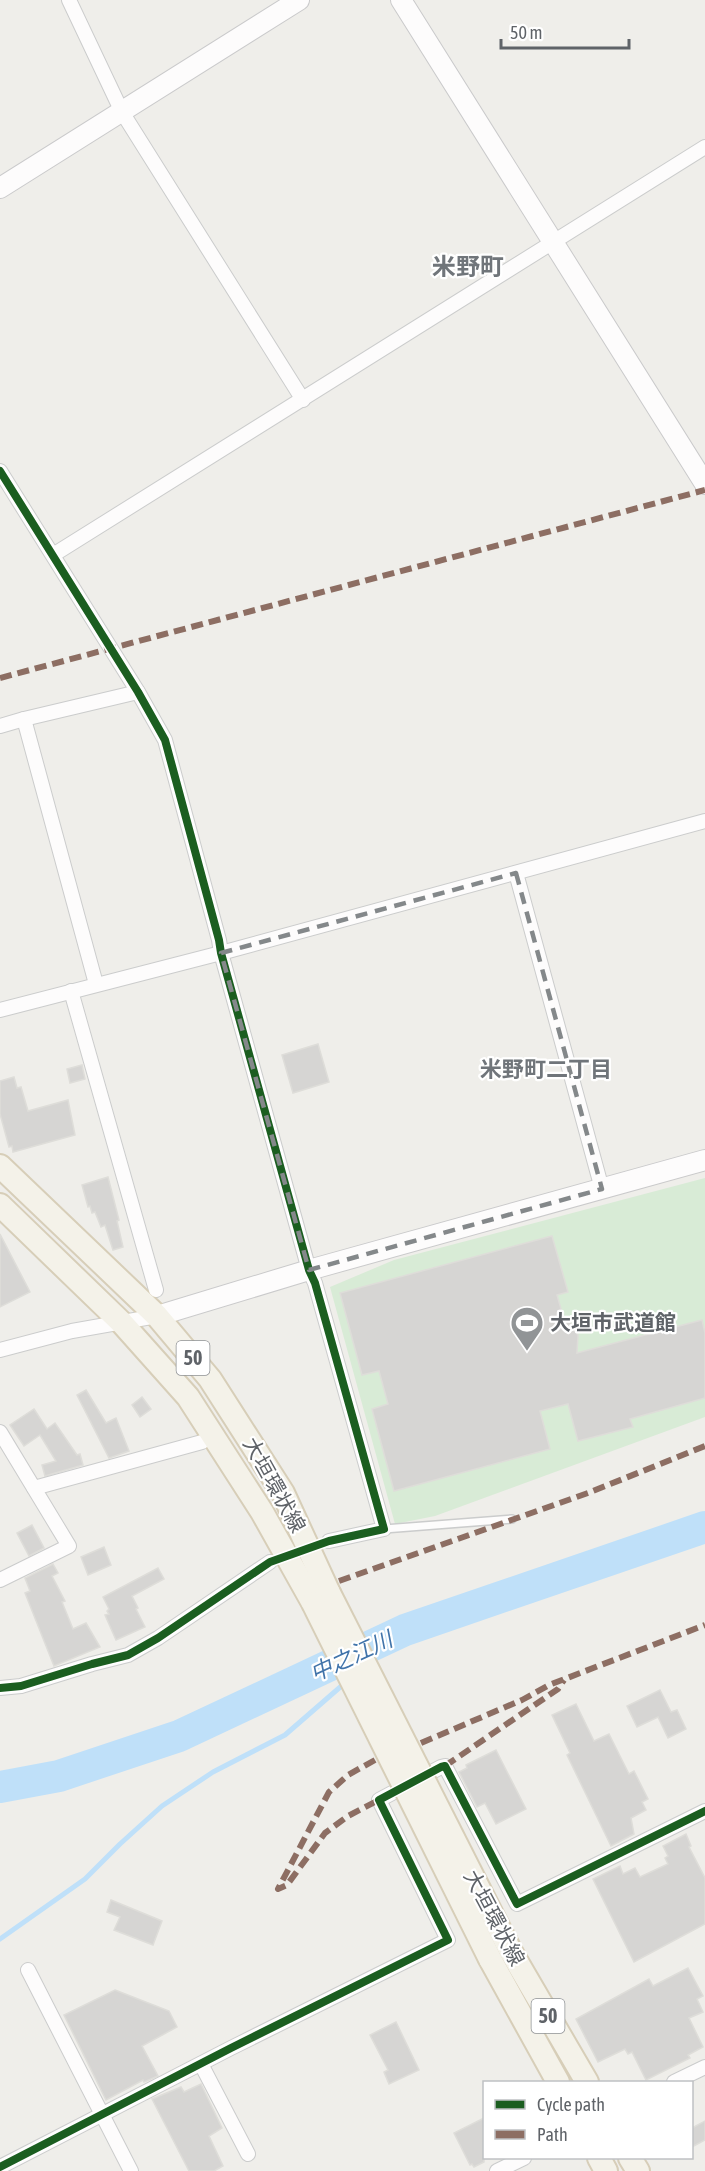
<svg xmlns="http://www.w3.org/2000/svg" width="705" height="2171" font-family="'Asap Condensed','Noto Sans JP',sans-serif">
<rect width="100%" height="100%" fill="#efeeea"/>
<path fill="#d8ebd6" d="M705,1178V1417L435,1516L395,1524L330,1287L394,1260Z"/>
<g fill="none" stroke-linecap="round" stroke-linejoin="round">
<g stroke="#bfe0f9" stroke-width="5">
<path d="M369,1662L405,1630"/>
<path d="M0,1939L85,1879L120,1844L162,1806L213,1772L285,1735L346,1682"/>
</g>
<path stroke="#bfe0f9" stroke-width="32" d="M0,1787L59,1776L179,1736L405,1630L705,1527"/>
</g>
<g fill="#d6d5d3" stroke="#deddd9" stroke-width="1.5">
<path d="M318,1044L329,1082L293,1093L282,1055Z"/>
<path d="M82,1065L85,1079L70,1083L67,1069Z"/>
<path d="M14,1077L17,1088L21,1087L28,1111L68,1100L75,1135L13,1152L12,1146L9,1147L0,1114V1081Z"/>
<path d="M108,1177L119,1220L117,1221L123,1247L113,1250L105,1225L101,1227L95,1212L92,1213L90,1206L88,1207L82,1185Z"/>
<path d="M0,1234L30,1292L0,1307Z"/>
<path d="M552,1236L568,1292L557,1295L565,1323L570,1322L578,1335L577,1353L702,1320L705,1333V1398L630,1419L633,1427L578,1441L568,1404L540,1411L550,1449L394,1491L372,1409L388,1404L379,1371L362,1375L340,1293Z"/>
<path d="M86,1390L106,1423L116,1418L129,1451L109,1458L77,1395Z"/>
<path d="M142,1397L151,1409L140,1417L132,1405Z"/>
<path d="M34,1409L47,1429L55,1423L77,1455L80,1454L83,1465L45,1476L42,1465L56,1461L40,1435L24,1446L10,1425Z"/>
<path d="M32,1525L44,1548L29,1556L17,1533Z"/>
<path d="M104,1547L111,1565L88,1575L81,1557Z"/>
<path d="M53,1564L58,1573L52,1576L65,1601L62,1602L73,1629L86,1623L100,1647L54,1666L25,1593L30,1591L25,1578Z"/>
<path d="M158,1568L164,1579L132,1596L138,1608L136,1609L145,1627L116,1640L105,1615L109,1614L107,1611L109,1609L103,1597Z"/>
<path d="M660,1690L671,1712L677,1710L686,1729L668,1738L658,1717L637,1727L627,1706Z"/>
<path d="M576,1704L594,1741L609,1734L629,1774L634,1771L648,1799L642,1802L646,1810L631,1818L634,1834L611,1846L567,1755L570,1753L552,1715Z"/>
<path d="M496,1750L526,1809L496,1824L485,1803L477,1807L459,1772L467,1768L466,1765Z"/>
<path d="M686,1834L691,1846L689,1847L705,1878V1924L634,1962L593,1879L620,1866L623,1874L635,1868L640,1877L668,1864L665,1858L668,1856L663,1846Z"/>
<path d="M111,1900L162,1921L153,1945L114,1930L120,1917L107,1912Z"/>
<path d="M688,1968L703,1996L697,1999L703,2012L689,2018L703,2047L688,2055L690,2058L646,2080L632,2052L628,2054L625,2049L598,2062L576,2019L649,1979L653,1986Z"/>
<path d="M115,1990L169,2011L177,2027L142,2046L158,2076L144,2082L143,2080L106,2100L64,2015Z"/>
<path d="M396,2022L419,2070L389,2084L384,2072L388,2070L370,2035Z"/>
<path d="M201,2084L222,2128L209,2136L223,2166L214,2171H189L152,2099L181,2087L184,2092Z"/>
<path d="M484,2118V2162L474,2167L472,2164L470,2165L454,2133Z"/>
<path d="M705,2121V2140L692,2147V2128Z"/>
</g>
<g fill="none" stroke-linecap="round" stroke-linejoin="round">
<g stroke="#cbcccc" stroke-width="10">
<path id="lane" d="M384,1529L512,1519"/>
</g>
<g stroke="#cbcccc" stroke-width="16">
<g id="street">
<path d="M69,0L122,112L303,400"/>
<path d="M0,471L138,692L165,740L219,940L221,953L309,1270L315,1283L384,1529L329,1541"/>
<path d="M53,555L705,147"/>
<path d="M24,719L138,692"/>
<path d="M0,726L24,719L96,984"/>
<path d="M516,873L602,1189"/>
<path d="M71,991L156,1290"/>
<path d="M0,1010L221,953L705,821"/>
<path d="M0,1350L72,1331L157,1316"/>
<path d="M0,1432L69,1546L0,1580"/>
<path d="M34,1488L202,1442"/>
<path d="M0,1688L21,1686L92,1664L128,1655L158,1638L270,1562"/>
<path d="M28,1970L131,2171"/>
<path d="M201,2064L248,2154"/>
<path d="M674,2082L705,2067"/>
<path d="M0,2167L231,2048L448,1940L379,1800L441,1767L445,1766L517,1904L705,1811"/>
<path d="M497,2171L524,2158"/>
</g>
</g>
<g stroke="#cacacb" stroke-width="22">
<g id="secondary">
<path d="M401,0L705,484"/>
<path d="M0,188L299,0"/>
<path d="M157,1316L309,1270L705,1160"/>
</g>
</g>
<g stroke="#d7ceb8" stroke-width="26">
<g id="primary">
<path d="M0,1166L157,1316L210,1379L283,1493L329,1593"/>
<path d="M0,1205L122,1323L188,1397L262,1512L313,1603"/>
<path d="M510,1950L587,2082"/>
<path d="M490,1959L558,2082"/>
<path d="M599,2158L606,2171"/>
<path d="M630,2158L638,2171"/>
</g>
</g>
<use href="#lane" stroke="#fdfcfc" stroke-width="7"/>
<use href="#street" stroke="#fdfcfc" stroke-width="14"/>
<use href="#secondary" stroke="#fdfcfc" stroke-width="20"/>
<use href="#primary" stroke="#f4f2e9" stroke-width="22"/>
<g stroke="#d7ceb8" stroke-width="26" stroke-linecap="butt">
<g id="primary-bridge">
<path d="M329,1593L510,1950"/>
<path d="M313,1603L490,1959"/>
</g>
</g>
<use href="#primary-bridge" stroke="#f4f2e9" stroke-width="22"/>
<g stroke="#8d6e63" stroke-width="6" stroke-dasharray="12 6" stroke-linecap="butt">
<path d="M0,678L705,490"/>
<path d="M339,1581L588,1493L705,1446"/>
<path d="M421,1743L522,1700L549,1685L705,1625"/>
<path d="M375,1760L348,1775L329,1792L278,1889L287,1885L325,1833L348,1816L379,1800"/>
<path d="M445,1766L558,1689L564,1680"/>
</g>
<g stroke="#fff" stroke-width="11">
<g id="cycleway">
<path d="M0,471L138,692L165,740L219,940L221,953L309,1270L315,1283L384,1529L329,1541L270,1562L158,1638L128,1655L92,1664L21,1686L0,1688"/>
<path d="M0,2167L231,2048L448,1940L379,1800L441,1767L445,1766L517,1904L705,1811"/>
</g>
</g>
<use href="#cycleway" stroke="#1b5e20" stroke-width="8"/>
</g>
<path fill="none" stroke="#84888a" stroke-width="4.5" stroke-dasharray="12 8" stroke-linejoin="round" d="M516,873L602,1189L309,1270L221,953Z"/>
<defs>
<g id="stadium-pin" transform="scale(1.725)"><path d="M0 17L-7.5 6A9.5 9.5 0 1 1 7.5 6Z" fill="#919496" stroke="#fff"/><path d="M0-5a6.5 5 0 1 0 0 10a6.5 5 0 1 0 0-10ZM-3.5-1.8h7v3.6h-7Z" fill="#fff"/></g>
</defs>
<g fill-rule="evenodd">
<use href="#stadium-pin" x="527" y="1323"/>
</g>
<g text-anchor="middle" stroke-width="4.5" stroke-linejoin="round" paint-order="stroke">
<g fill="#fff" stroke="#8f9295" stroke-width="1.5">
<rect x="176.5" y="1341" width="33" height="34" rx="4.5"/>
<rect x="531.5" y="1999" width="33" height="34" rx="4.5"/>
</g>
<g font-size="20" font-weight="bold" fill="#5f6368">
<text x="193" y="1365">50</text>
<text x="548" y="2023">50</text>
</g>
<g font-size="21" font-weight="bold" fill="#5f6368" stroke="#fff" text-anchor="start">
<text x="550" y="1330">大垣市武道館</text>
</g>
<g font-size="21" fill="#5f6368" stroke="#fff">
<text transform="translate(274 1485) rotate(61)" y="7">大垣環状線</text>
<text transform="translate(494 1918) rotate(62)" y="7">大垣環状線</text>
</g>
<g font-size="22" font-weight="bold" fill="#70757a" stroke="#fff">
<text x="546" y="1077">米野町二丁目</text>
</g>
<g font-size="22" font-style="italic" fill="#4174aa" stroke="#fff">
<text transform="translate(351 1656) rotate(-25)" y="8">中之江川</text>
</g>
<g font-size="24" font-weight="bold" fill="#70757a" stroke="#fff">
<text x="468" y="275">米野町</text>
</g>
</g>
<rect x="483" y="2081" width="210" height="78" fill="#ffffff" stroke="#bfc1c3" stroke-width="1.5"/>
<rect x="495" y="2100" width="30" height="9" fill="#1b5e20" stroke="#bfc1c3" stroke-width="1.5"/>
<text x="537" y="2111" font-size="18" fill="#5f6368">Cycle path</text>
<rect x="495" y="2130" width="30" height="9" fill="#8d6e63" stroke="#bfc1c3" stroke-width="1.5"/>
<text x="537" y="2141" font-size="18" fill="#5f6368">Path</text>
<path d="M501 39v9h128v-9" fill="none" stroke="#5f6368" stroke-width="3"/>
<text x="510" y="39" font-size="18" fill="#5f6368" stroke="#ffffff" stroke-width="4.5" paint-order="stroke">50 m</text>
</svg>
